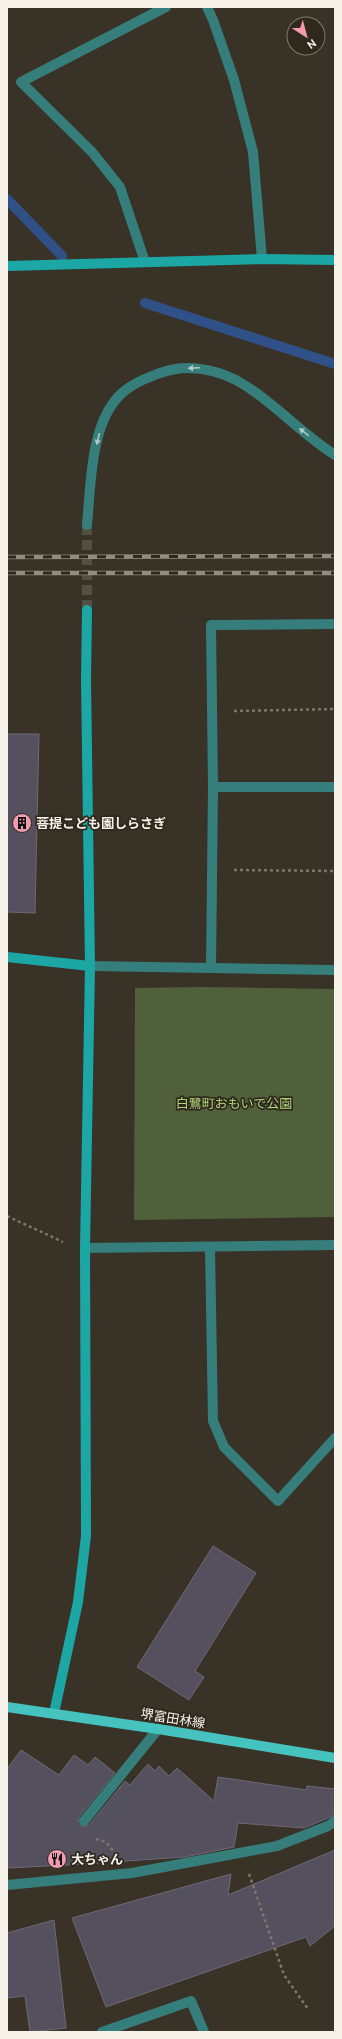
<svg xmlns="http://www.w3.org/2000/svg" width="342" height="2039" font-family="Ubuntu,'Noto Sans JP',sans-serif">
<rect width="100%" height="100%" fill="#393226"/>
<path fill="#4f603a" d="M203,987L335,989V1217L134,1220L135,988Z"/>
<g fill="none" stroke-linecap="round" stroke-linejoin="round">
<g stroke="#305188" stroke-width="10">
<path d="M7,199L62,256"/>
<path d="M145,303L335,364"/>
</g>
</g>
<g fill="#54505d" stroke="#6d6977">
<path d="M7,734H39L35,913L7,912Z"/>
<path d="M213,1546L256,1573L195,1671L204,1677L189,1700L137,1667Z"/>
<path d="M21,1750L59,1775L74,1755L88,1765L95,1757L115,1773L79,1817L78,1823L83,1827L89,1825L125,1781L130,1785L148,1764L155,1771L159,1766L169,1776L177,1768L214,1801L218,1777L306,1790L307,1786L335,1789V1815L304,1828L238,1823L234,1847L185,1857L67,1865L7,1868V1769Z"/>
<path d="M335,1850V1926L310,1946L306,1937L106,2007L72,1918L231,1874L228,1895Z"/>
<path d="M54,1920L66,2028L30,2032L25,1996L7,1998V1933Z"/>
</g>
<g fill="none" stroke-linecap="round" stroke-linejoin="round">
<path stroke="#554f43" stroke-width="10" stroke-dasharray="10 5" stroke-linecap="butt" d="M87,610V525"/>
<g stroke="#7c766b" stroke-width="2.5" stroke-dasharray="3 3" stroke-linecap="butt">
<path d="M234,711L335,709"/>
<path d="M234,870L335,871"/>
<path d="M7,1216L63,1242"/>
<path d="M96,1839L106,1842L115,1853"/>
<path d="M249,1874L284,1975L308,2009"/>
</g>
<path stroke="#367e7c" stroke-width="10" d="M84,1821L158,1729"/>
<g stroke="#367e7c" stroke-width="10">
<path d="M207,7L213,20L234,80L253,152L262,259"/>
<path d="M145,262L120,187L92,152L21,82L166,7"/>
<path d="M87,525C91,484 90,422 122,393C133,383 147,378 160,373C185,364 212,368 236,380C272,400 300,433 335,455"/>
<path d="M213,787H335"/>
<path d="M90,966L335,970"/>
<path d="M211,968L213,787L211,625L335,624"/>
<path d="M210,1247L213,1421L224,1447L278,1501L335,1438"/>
<path d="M85,1248L335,1245"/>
<path d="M7,1885L132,1873L277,1846L328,1826L335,1821"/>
<path d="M102,2032L191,2001L204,2032"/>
</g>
<g stroke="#1da7a4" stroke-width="10">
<path d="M7,266L262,259L335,260"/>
<path d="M7,957L90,966"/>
<path d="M54,1713L78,1602L86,1536L85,1248L90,966L86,680L87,610"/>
</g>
<path stroke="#46c2bf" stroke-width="10" d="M7,1707L158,1729L335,1758"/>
<g stroke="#928c82" stroke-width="4.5">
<g id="rail">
<path d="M7,557L335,556"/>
<path d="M7,573H335"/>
</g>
</g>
<use href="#rail" stroke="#2f281d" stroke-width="3" stroke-dasharray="9" stroke-linecap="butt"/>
</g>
<defs><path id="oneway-solid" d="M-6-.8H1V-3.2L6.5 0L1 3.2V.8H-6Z"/></defs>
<g fill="#b3c9c3">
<use href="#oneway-solid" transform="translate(194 368) rotate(178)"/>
<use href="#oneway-solid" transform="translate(304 432) rotate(-142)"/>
<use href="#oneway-solid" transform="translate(98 439) rotate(104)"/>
</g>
<defs>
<g id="building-disc" transform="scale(1)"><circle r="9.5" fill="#f29aaf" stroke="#2f281d"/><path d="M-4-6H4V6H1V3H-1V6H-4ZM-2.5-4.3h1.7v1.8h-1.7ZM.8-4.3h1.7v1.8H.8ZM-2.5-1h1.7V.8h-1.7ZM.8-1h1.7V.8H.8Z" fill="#111"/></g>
<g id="restaurant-disc" transform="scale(1)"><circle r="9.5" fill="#f29aaf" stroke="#2f281d"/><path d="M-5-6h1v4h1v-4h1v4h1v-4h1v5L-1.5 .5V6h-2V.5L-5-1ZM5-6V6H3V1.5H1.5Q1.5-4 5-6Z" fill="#111"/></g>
</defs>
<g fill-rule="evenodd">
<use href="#building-disc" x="22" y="823"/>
<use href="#restaurant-disc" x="57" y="1859"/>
</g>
<g text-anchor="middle" stroke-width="3.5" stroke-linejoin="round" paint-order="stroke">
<g font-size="13" font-weight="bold" fill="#f6f1e9" stroke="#2f281d" text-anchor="start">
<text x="36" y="828">菩提こども園しらさぎ</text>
<text x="71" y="1864">大ちゃん</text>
</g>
<g font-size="13" fill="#add477" stroke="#2f281d">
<text x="234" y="1108">白鷺町おもいで公園</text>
</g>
<g font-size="13" fill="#f6f1e9" stroke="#2f281d">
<text transform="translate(173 1718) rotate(9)" y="5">堺富田林線</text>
</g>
</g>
<rect width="342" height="2039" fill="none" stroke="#f6f1e9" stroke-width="16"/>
<g transform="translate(306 36) rotate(144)"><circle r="19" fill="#2f281d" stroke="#7f786f"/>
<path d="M0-3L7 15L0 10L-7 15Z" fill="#f29aaf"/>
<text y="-6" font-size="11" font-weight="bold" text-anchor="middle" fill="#f6f1e9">N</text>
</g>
</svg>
